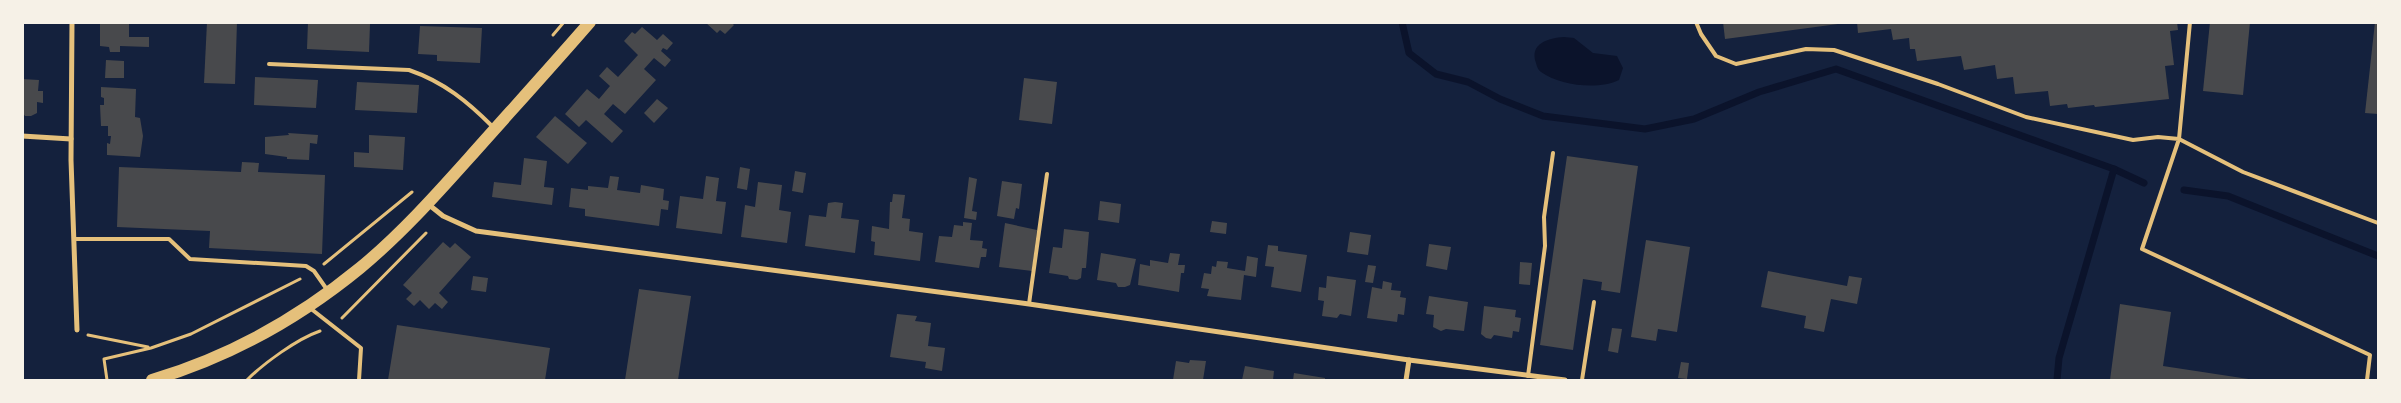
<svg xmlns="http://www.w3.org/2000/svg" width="2401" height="403" font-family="'Archivo Narrow',sans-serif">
<rect width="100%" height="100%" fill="#14213d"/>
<path fill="#0b132b" d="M1564,37L1574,38L1593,53L1617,56L1623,68L1619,80C1599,90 1560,86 1541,72C1538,70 1537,67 1536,63C1529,43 1549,38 1564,37Z"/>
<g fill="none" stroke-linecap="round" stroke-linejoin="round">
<g stroke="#0b132b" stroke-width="7">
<path d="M1402,22L1409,53L1436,74L1468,82L1500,99L1543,116L1645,129L1694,119L1759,92L1836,69L2114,169L2144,183"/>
<path d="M2184,190L2228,196L2378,256"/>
<path d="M2057,380L2059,358L2114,169"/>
</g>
</g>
<g fill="#48494c">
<path d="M100,22H129V37H149V47L120,46V52H110L109,47L100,46Z"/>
<path d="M207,22H237L235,84L204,83Z"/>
<path d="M308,22L370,24L369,52L307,49Z"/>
<path d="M705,22H731L734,25L725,34L720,30L717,33Z"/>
<path d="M1723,22H1838V24L1725,39Z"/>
<path d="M1857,22H2177L2178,30L2170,31L2174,65L2165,66L2169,99L2095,107L2094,105L2068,108L2067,104L2050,106L2048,91L2015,94L2013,77L1997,79L1995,65L1964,70L1961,56L1917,61L1915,49H1910L1909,38L1893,40L1891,29L1858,33Z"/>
<path d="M2210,22H2250L2243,95L2203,91Z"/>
<path d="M2375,22H2378V114L2365,113Z"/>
<path d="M420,26L482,28L480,63L437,61V55L418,54Z"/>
<path d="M642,27L657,40L663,34L673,43L667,50L663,48L661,51L671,60L665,67L654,58L644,69L656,80L625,114L613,104L604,114L623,131L612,143L586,120L579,127L565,114L587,89L599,99L610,86L599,76L607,67L618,77L638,55L624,41L632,32L635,34Z"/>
<path d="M106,60L124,61V78H105Z"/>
<path d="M255,77L318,80L316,108L254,105Z"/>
<path d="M1024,78L1057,82L1052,124L1019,120Z"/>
<path d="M22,79L39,80L38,91H43V103L37,102V113L31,116H25L22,112Z"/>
<path d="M357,82L419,85L417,113L355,110Z"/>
<path d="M101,87L136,89L135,117L140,118L143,136L140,157L107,155V143L110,144L111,136H108V126H101L100,105H104V98L101,97Z"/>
<path d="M657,99L668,108L654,123L644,113Z"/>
<path d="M555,116L587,143L568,164L536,137Z"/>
<path d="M288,133L318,135L317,144L310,143L309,160L287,159V157L265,154V137L289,135Z"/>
<path d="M369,135L405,137L403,170L354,167V152L369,153Z"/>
<path d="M1567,156L1638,166L1620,293L1601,290L1602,282L1583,279L1573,350L1540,345Z"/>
<path d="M524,158L547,161L544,187L554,188L552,205L492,197L494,182L521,185Z"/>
<path d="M242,162L259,163L258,172L325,175L322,254L209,248L210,231L117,227L119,167L241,172Z"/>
<path d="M740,167L750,169L747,190L737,188Z"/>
<path d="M795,171L806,173L803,193L792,191Z"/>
<path d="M610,176L619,177L617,190L640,193L641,185L664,189L663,200L669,201L668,210L661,209L659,226L585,216V209L569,207L571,188L588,190V186L608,188Z"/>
<path d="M706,176L719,178L716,201L726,202L722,234L676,228L680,196L703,199Z"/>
<path d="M969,177L977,179L972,211L977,212L976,220L964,218Z"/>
<path d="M1002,181L1022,184L1019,209L1016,208L1014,219L997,216Z"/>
<path d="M758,182L782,185L779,210L791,212L787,243L741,237L745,205L755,207Z"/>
<path d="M893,194L905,195L902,218L910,219L909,231L923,233L920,261L874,255L875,242L871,241L872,226L889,229L890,202H892Z"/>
<path d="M1100,201L1121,204L1119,223L1098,220Z"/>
<path d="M835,202L843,203L841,218L859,220L855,253L805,246L809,215L826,217L828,203Z"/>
<path d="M1212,221L1227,223L1226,234L1210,232Z"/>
<path d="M963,222L972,223L970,240L983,241L982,248L987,249L986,257H981L979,268L935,262L939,236L952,237L954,225L963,226Z"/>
<path d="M1005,223L1037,230L1032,271L999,267Z"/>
<path d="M1064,229L1089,232L1086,268H1082L1081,278L1077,280L1069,279L1068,276L1049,273L1053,247L1062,248Z"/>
<path d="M1350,232L1371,235L1368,255L1347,252Z"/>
<path d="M1646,240L1690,247L1677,332L1658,329L1656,341L1631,337Z"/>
<path d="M443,242L450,248L455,243L471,257L439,293L448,302L442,309L435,303L429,309L420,300L414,306L406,299L412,293L403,285Z"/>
<path d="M1429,244L1451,247L1447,270L1426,266Z"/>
<path d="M1268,245L1278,246V251L1307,255L1301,292L1271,287L1274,267L1265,266Z"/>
<path d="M1101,253L1136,259L1130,285L1125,287H1118L1116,283L1097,280Z"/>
<path d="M1170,253L1180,254L1178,265H1185L1184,273H1181L1179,292L1138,285L1140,264L1150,266V260L1168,263Z"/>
<path d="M1247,256L1258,258L1256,277L1244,275L1241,300L1207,296L1209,289L1201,288L1204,273L1211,274L1212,266L1216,267L1217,261L1228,262L1227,268L1245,271Z"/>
<path d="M1520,262L1532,263L1530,285L1519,284Z"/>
<path d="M1368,265L1376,266L1373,283L1365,282Z"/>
<path d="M1768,271L1847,286L1849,276L1862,278L1857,304L1831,299L1824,332L1804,328L1806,316L1761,307Z"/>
<path d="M473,276L488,278L486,292L471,290Z"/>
<path d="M1327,276L1356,280L1351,316L1340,314L1337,318L1322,316L1324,301L1318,300L1319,287L1326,288Z"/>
<path d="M1383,281L1392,283L1391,290L1401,291L1400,297L1406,298L1404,315L1398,314L1397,322L1367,318L1372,287L1382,289Z"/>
<path d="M639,289L691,296L678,380H625Z"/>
<path d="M1429,296L1468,302L1464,331L1446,329L1441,331L1433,327L1434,315L1426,314Z"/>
<path d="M2120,304L2171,312L2163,366L2255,380H2110Z"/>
<path d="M1484,306L1516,310L1515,317L1521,318L1519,332L1513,331L1512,338L1494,335L1491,339L1486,338L1481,334Z"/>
<path d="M897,314L917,316L915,321L931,323L928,346L945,348L942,371L925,368L926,362L890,357Z"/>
<path d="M397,325L550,348L545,380H388Z"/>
<path d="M1612,328L1622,329L1618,353L1608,351Z"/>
<path d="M1190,360L1206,361L1203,380H1173L1176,361L1189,363Z"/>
<path d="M1681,362L1689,363L1687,379L1678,378Z"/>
<path d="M1245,366L1274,371L1273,380H1242Z"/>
<path d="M1294,373L1325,378V380H1293Z"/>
</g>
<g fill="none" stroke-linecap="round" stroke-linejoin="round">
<g stroke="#e5c07b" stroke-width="3">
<path d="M553,35L564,22"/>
<path d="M324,264L412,192"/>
<path d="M342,318L426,233"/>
<path d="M88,335L148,347"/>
<path d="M107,380L104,359L151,348L191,334L300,279"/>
<path d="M247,380C264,363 297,339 320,331"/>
</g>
<g stroke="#e5c07b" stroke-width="4">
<path d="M1696,22L1701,34L1716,56L1736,64L1806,49L1834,50L1938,84L2026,117L2133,140L2158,137L2179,139L2142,249L2370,355L2367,380"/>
<path d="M2190,22L2179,139L2243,172L2378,223"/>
<path d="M269,64L409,70C444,82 468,102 493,127"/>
<path d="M75,239H169L190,259L306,266L314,271L328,291"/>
<path d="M1029,304L1047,174"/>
<path d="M310,308L361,348L359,380"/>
<path d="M1528,376L1545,246L1544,217L1553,153"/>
<path d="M1582,380L1594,302"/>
</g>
<g stroke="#e5c07b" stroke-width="5">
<path d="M72,22L71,160L77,330"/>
<path d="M22,136L71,139"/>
<path d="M428,204L443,216L476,231L1029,304L1409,360L1565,380"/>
<path d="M1406,380L1409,360"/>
</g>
<path stroke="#e5c07b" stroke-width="12" d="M152,380C229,357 299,318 360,268C400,235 435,196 469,158C509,113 550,68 590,22"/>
</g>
<rect width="2401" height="403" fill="none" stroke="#f6f1e7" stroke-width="48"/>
</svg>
